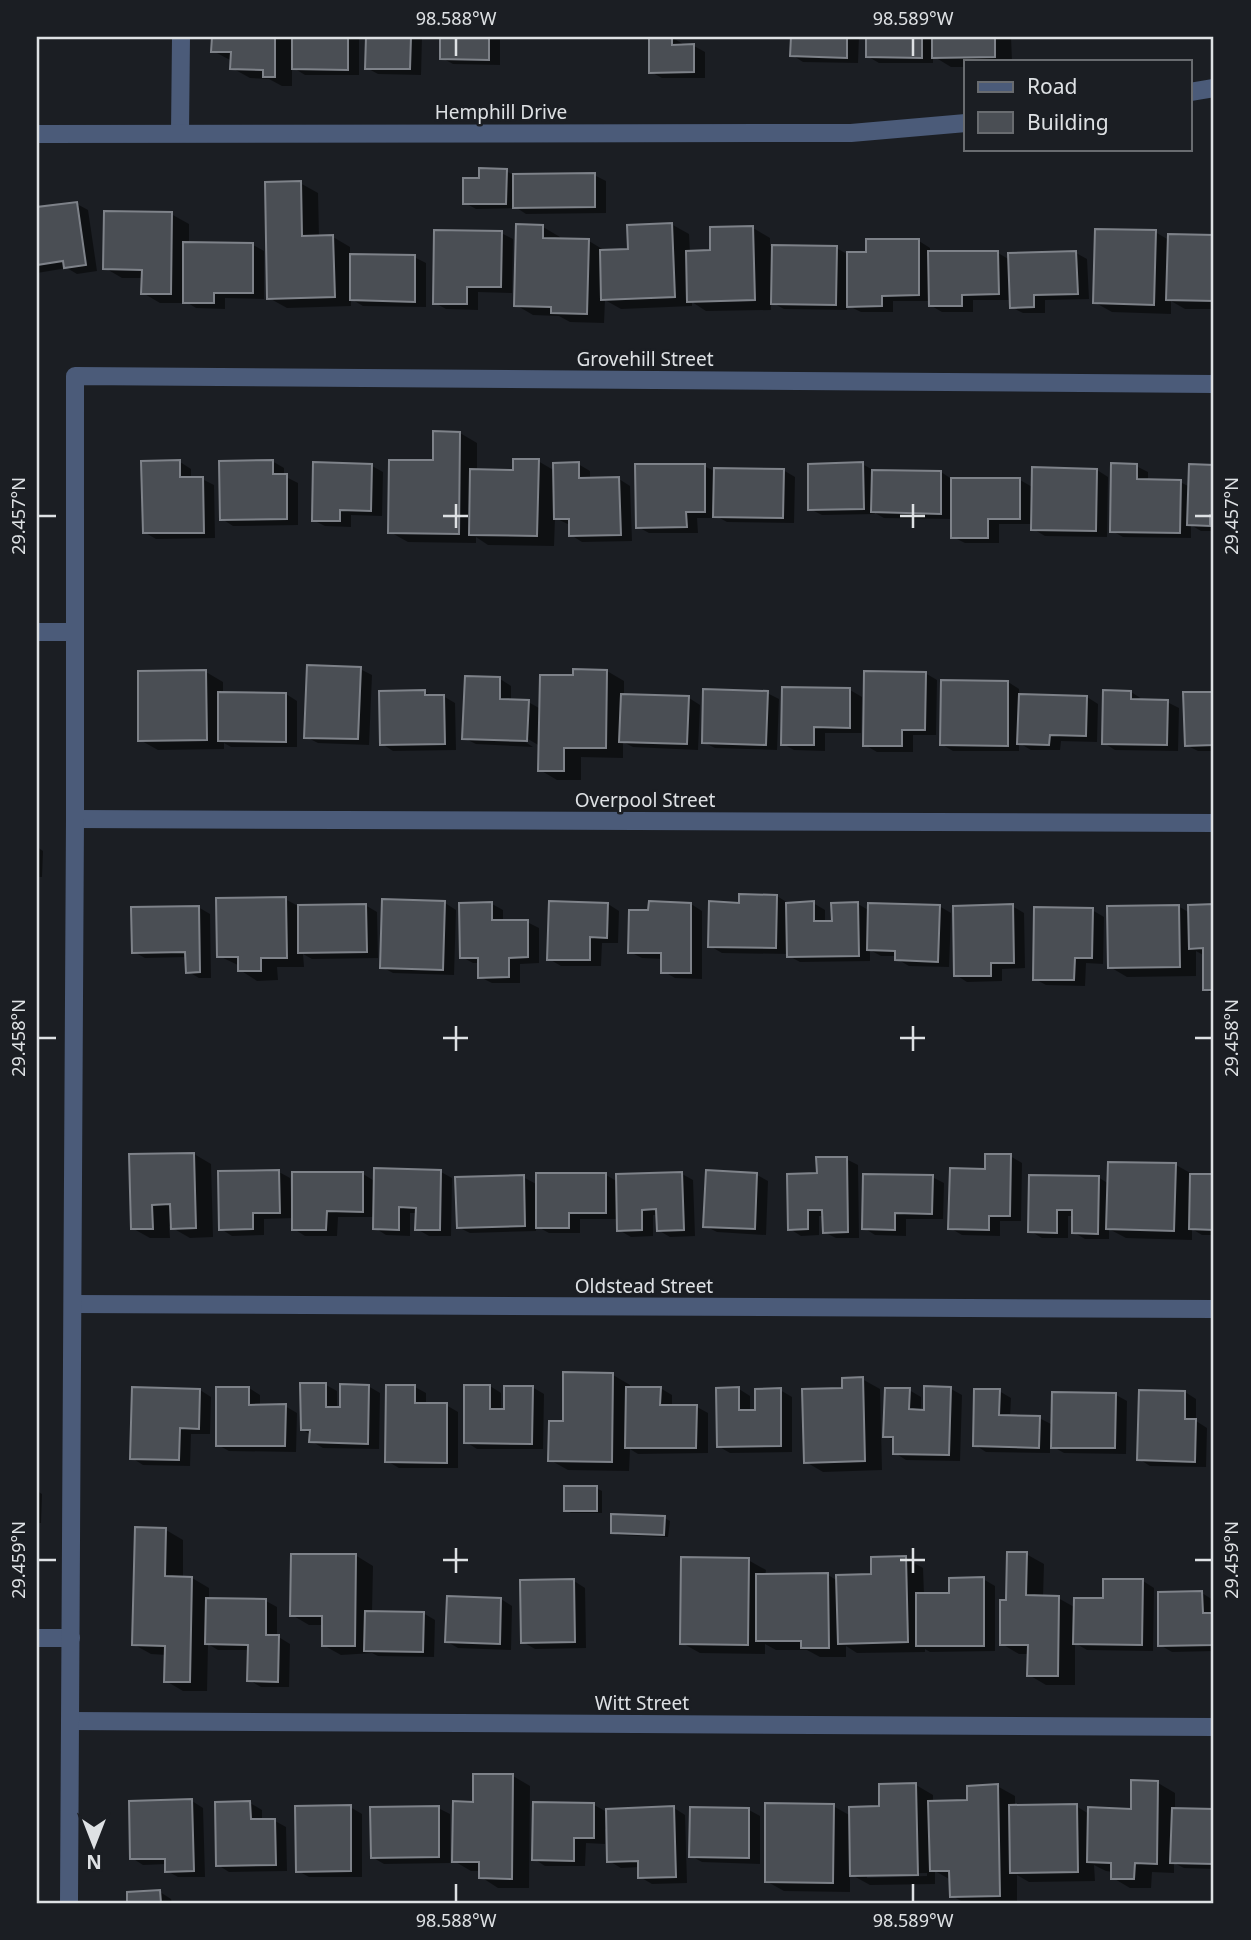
<svg xmlns="http://www.w3.org/2000/svg" width="1251" height="1940" font-family="'Noto Sans',sans-serif">
<rect width="100%" height="100%" fill="#1b1e23"/>
<g fill="#0007" fill-rule="evenodd">
<rect x="37" y="37" width="41" height="2"/>
<path d="M213,37H359V75H305L292,67V86H282L269,79L250,78L232,68V61L213,51Z"/>
<path d="M367,37H422L421,75L378,74L367,68Z"/>
<path d="M442,37H500V65L453,64L442,58Z"/>
<path d="M650,37H671L683,44V46H694L705,52V78H662L651,72Z"/>
<path d="M793,37H859L858,63L803,62L792,55Z"/>
<path d="M867,37H1011L1012,61H966V67H951L933,56V63H879L867,56Z"/>
<path d="M506,171L515,176L594,175L606,181V213L526,214L517,208L476,209L465,203L481,180Z"/>
<path d="M300,183L318,193L319,237H333L350,247V256L414,257L426,263V307L363,306L351,299V306L287,308L269,298Z"/>
<path d="M77,204L88,210L97,271L77,274L67,268L37,273V209Z"/>
<path d="M171,214L189,224V244L253,245L264,251V299L225,298V309L196,308L188,303H160L143,293V278H122L105,268Z"/>
<path d="M671,224L689,234L690,253L712,252L753,228L770,238V246L836,248L849,255L868,254L919,241L930,248V253H998L1010,260L1076,253L1087,259L1089,299L1045,300V313H1023L1011,307V300H973V312H942L930,305V301H893V312H861L847,305V310L784,309L771,302V310L706,311L692,302V306L621,309L605,300L604,323L570,322L559,316L533,315L516,305L543,227L560,237V240L589,241L607,252L630,250Z"/>
<path d="M1155,232L1169,240V236L1214,237V309H1185L1171,301V314L1112,312L1094,302Z"/>
<path d="M501,233L513,239L512,293L478,292V310L446,309L435,303Z"/>
<path d="M460,433L477,443V471H514L538,461L555,471L578,464L590,471V480L619,479L630,486L632,541L582,542L571,535L570,525L555,518L554,546L488,545L476,537V543L408,542L390,532L435,462Z"/>
<path d="M272,461L284,468V476L298,483V525L233,526L222,519Z"/>
<path d="M180,462L191,469V479H202L214,485L215,538L156,539L144,532Z"/>
<path d="M315,464L372,466L383,472L382,516L351,515V527L325,526L313,520Z"/>
<path d="M862,464L875,471L941,472L953,480H1020L1034,488L1097,470L1108,477L1107,537L1045,536L1033,529V524H999V543H965L953,537V519L884,518L875,513V514L822,515L810,509Z"/>
<path d="M704,466L716,472L783,470L795,477L794,523L727,522L716,516V518H697L698,533H649L638,527Z"/>
<path d="M1136,466L1148,472V481L1180,482L1190,487V466H1214V531H1201L1191,525V538L1123,537L1112,531Z"/>
<path d="M360,669L372,675L369,745L318,743L306,737Z"/>
<path d="M607,671L624,681V696L689,698L700,705L698,750L633,747L623,742V758L581,757V780H557L540,770V746L521,735L519,738L533,747L476,744L464,738L500,679L511,686V701L528,702L541,709L574,677Z"/>
<path d="M206,672L223,682V693L286,694L297,701V747H231L224,743V749L158,750L140,740Z"/>
<path d="M925,673L937,680L936,735H913V752H877L865,745Z"/>
<path d="M1008,682L1019,689V696L1087,697L1098,704L1097,742L1061,741L1060,750H1031L1019,743V751H953L941,744Z"/>
<path d="M784,689L850,690L862,697L861,733H825V751L794,750L783,744Z"/>
<path d="M381,692H425L433,696H443L455,703L456,750L393,751L382,744Z"/>
<path d="M1131,692L1142,699V701L1167,702L1179,708L1178,751L1115,750L1104,743Z"/>
<path d="M767,693L779,699L777,750L715,748L703,742Z"/>
<path d="M1214,693V751H1198L1186,745L1185,694Z"/>
<path d="M37,847L43,851L42,877H37Z"/>
<path d="M777,896L788,903H813L825,910V923H834L858,904L870,911L939,906L951,913L949,967L909,966L897,959V956H881L870,950V961L800,962L789,956V954L722,953L710,946L741,904Z"/>
<path d="M285,899L298,906L365,905L377,912L378,958L312,959L303,954L304,967H277L278,980L257,981L240,970V966L219,956Z"/>
<path d="M445,903L456,910L454,975L393,973L382,967Z"/>
<path d="M492,904L503,910V922H527L539,928V963L520,964V983H492L480,977V963H473L462,957Z"/>
<path d="M608,904L619,911L618,943H602L601,966H561L549,959Z"/>
<path d="M691,904L702,911V979L675,978L663,971V959L642,958L630,952L650,912Z"/>
<path d="M1012,906L1024,913L1025,968L1002,969V981L967,982L956,975Z"/>
<path d="M1178,906L1190,913V906H1214V995L1205,989V956L1196,951V976L1127,977L1110,967Z"/>
<path d="M198,907L210,914L211,978H199L187,971V957L145,958L134,952Z"/>
<path d="M1092,910L1104,917L1103,964L1086,963L1085,986L1046,985L1035,979Z"/>
<path d="M194,1154L211,1164L213,1237L190,1238L169,1226L170,1238H150L132,1228Z"/>
<path d="M1010,1156L1022,1163L1021,1221H1000V1236L962,1235L950,1228L987,1171Z"/>
<path d="M846,1159L858,1165L859,1238H836L824,1232V1216H819V1235L801,1236L790,1229L818,1175Z"/>
<path d="M1176,1165L1194,1175L1214,1176V1235H1202L1192,1229V1240L1126,1238L1109,1229V1239H1085L1073,1232V1216H1068V1238H1042L1030,1231L1098,1177L1109,1184Z"/>
<path d="M279,1172L290,1178L291,1201L363,1174L376,1182L441,1172L452,1178L451,1236H429L417,1229L418,1213H410V1236L386,1235L375,1228V1217H338L337,1236H305L294,1229V1218L264,1219V1235L232,1236L221,1229Z"/>
<path d="M682,1174L693,1180L695,1236L670,1237L658,1230V1215H653V1236L631,1237L619,1230V1219H580V1233H549L536,1226V1231L470,1233L458,1227L523,1177L538,1185L606,1175L618,1182Z"/>
<path d="M757,1175L768,1181L766,1235L717,1232L705,1226Z"/>
<path d="M932,1177L944,1183L943,1219H906V1236L875,1235L864,1228Z"/>
<path d="M613,1375L630,1385V1388H660L672,1395V1407H697L708,1413V1453L638,1454L630,1449L629,1471L568,1470L550,1460L564,1422Z"/>
<path d="M862,1379L880,1389L882,1470L823,1472L806,1462L844,1389Z"/>
<path d="M326,1385L337,1391V1409H342L368,1386L380,1393L379,1449L323,1448L311,1441V1435L302,1429Z"/>
<path d="M490,1386L501,1393V1411H505L532,1387L544,1394L543,1449H477L466,1442Z"/>
<path d="M415,1387L426,1393V1405H446L458,1412V1468H399L387,1461Z"/>
<path d="M249,1388L260,1395V1406H285L297,1413L296,1452L229,1451L218,1445Z"/>
<path d="M739,1389L750,1396V1412H757L780,1390L792,1397V1452L730,1453L718,1446Z"/>
<path d="M951,1389L962,1395L960,1461L906,1460L895,1453V1441L885,1436L909,1390L921,1397V1411H925Z"/>
<path d="M200,1390L211,1397L210,1434H191L190,1466L143,1465L132,1458Z"/>
<path d="M999,1391L1011,1398L1010,1417L1039,1418L1053,1425L1116,1395L1127,1401L1126,1454L1064,1453L1050,1445V1453L986,1452L975,1445Z"/>
<path d="M1185,1392L1196,1399V1421L1207,1428L1206,1467L1150,1466L1139,1459Z"/>
<path d="M596,1488L602,1491V1513H571L566,1510Z"/>
<path d="M37,1491L42,1494L41,1523H37Z"/>
<path d="M664,1518L670,1521L668,1537L618,1535L612,1532Z"/>
<path d="M166,1530L183,1540V1578H192L209,1588V1600L266,1601L277,1607V1636L290,1644L289,1687H261L249,1680V1650H218L208,1644L207,1691H183L166,1681L167,1655L151,1654L133,1644Z"/>
<path d="M1026,1554L1044,1564L1043,1597L1058,1598L1076,1608L1104,1600L1143,1581L1154,1588L1153,1651L1087,1650L1075,1643V1685H1046L1029,1675V1654H1019L1002,1644L1008,1602Z"/>
<path d="M355,1555L373,1566L372,1612L423,1613L435,1620L434,1657L378,1656L372,1653L341,1655L323,1645V1625H309L292,1615Z"/>
<path d="M905,1558L923,1568L924,1595H951L983,1579L995,1586V1651L930,1652L925,1649V1652L857,1653L846,1646V1657H820L807,1650H776L765,1644V1654L700,1653L682,1643L748,1560L766,1570L765,1576L828,1575L838,1581L873,1576Z"/>
<path d="M574,1581L585,1588L586,1648L535,1649L523,1642Z"/>
<path d="M1202,1593L1213,1600L1214,1651L1172,1652L1160,1645Z"/>
<path d="M501,1599L512,1606L511,1650L458,1648L446,1641Z"/>
<path d="M513,1776L530,1786L529,1888H498L481,1877V1871H471L454,1861L474,1804Z"/>
<path d="M1158,1783L1175,1793V1810L1214,1811V1869L1184,1868L1174,1863V1873L1152,1872L1151,1888H1130L1113,1878V1872L1106,1871L1094,1865L1095,1881L1029,1882L1017,1875V1903H965L952,1896L951,1880L935,1871V1884L870,1885L850,1874V1892L784,1891L766,1881L833,1806L851,1816L881,1808L916,1785L933,1795V1802H968L997,1786L1015,1796V1807L1076,1806L1089,1814L1132,1810ZM927,1873V1876L867,1878V1874Z"/>
<path d="M192,1801L203,1808L205,1877H178L167,1871V1864L143,1865L132,1858Z"/>
<path d="M250,1803L262,1810V1821H275L286,1827L287,1871L229,1872L218,1865Z"/>
<path d="M594,1805L607,1812L674,1808L685,1815L687,1883L652,1884L640,1877V1867L621,1868L609,1861L608,1829H605V1844L586,1843L585,1866H545L534,1859Z"/>
<path d="M350,1807L362,1814V1877H309L298,1871Z"/>
<path d="M438,1808L450,1814V1863L384,1864L372,1857Z"/>
<path d="M749,1810L760,1816V1864L702,1862L691,1856Z"/>
<path d="M160,1892L171,1899L172,1903H129L128,1893Z"/>
</g>
<g fill="#4a4e54" stroke="#7e8289" stroke-width="2">
<path d="M212,37H275V77H263V70L230,69L231,52H211Z"/>
<path d="M292,37H348V70L292,69Z"/>
<path d="M366,37H411L410,69H365Z"/>
<path d="M440,37H489V60L440,59Z"/>
<path d="M649,37H672V45L694,44V72L649,73Z"/>
<path d="M791,37H847V58L790,56Z"/>
<path d="M866,37H922V58L866,57Z"/>
<path d="M932,37H995V57L932,58Z"/>
<path d="M479,168L507,169L506,204H463V178H479Z"/>
<path d="M595,173V207L513,208V174Z"/>
<path d="M301,181L302,236L333,235L335,297L267,299L265,182Z"/>
<path d="M77,202L86,265L64,268L63,261L37,265V207Z"/>
<path d="M104,211L172,212L171,294H141L142,270L103,269Z"/>
<path d="M672,223L675,297L601,300L600,250L628,249L627,225Z"/>
<path d="M516,224L543,225V238L589,239L587,314L551,313V307L514,306Z"/>
<path d="M753,226L755,300L687,302L686,251L710,250V227Z"/>
<path d="M1095,229L1156,230L1154,305L1093,303Z"/>
<path d="M434,230L502,231L501,287H467V304H433Z"/>
<path d="M1168,234L1214,235V301L1166,300Z"/>
<path d="M866,239H919V295L882,296V306L847,307V252H866Z"/>
<path d="M183,242L253,243V293H214V303H183Z"/>
<path d="M772,245L837,246L836,305L771,304Z"/>
<path d="M928,251H998L999,294L962,295V306H929Z"/>
<path d="M1076,251L1078,294L1034,295V307L1010,308L1008,253Z"/>
<path d="M350,254L415,255V302L350,300Z"/>
<path d="M433,431L460,432L459,534L388,533L389,460H433Z"/>
<path d="M513,459H539L537,536L469,535L470,469L513,470Z"/>
<path d="M180,460V477H203L204,533H143L141,461Z"/>
<path d="M273,460V474H287V519L220,520L219,461Z"/>
<path d="M313,462L372,464L371,511L340,510V521H312Z"/>
<path d="M579,462V478L619,477L621,535L569,536V519H554L553,463Z"/>
<path d="M863,462L864,509L808,510V464Z"/>
<path d="M1111,463L1137,464V479L1181,480L1180,533L1110,532Z"/>
<path d="M635,464H705V512H686L687,527L636,528Z"/>
<path d="M1189,464L1214,465V515H1210V526L1187,525Z"/>
<path d="M1032,467L1097,469L1096,531L1031,530Z"/>
<path d="M714,468L784,469L783,518L713,517Z"/>
<path d="M872,470L941,471V514L871,512Z"/>
<path d="M951,478H1020V519H988V538H951Z"/>
<path d="M307,665L361,667L358,739L304,738Z"/>
<path d="M573,669L607,670L606,748H564V771H538L540,675H573Z"/>
<path d="M206,670L207,740L138,741V671Z"/>
<path d="M864,671L926,672L925,730H902V746H863Z"/>
<path d="M465,676L500,677V699L529,700L527,741L462,739Z"/>
<path d="M941,680L1008,681V746L940,745Z"/>
<path d="M782,687L850,688V728L814,727V745H781Z"/>
<path d="M703,689L768,691L766,745L702,743Z"/>
<path d="M425,690V695H444L445,744L380,745L379,691Z"/>
<path d="M1103,690L1131,691V699L1168,700L1167,745L1102,744Z"/>
<path d="M218,692L286,693V742L218,741Z"/>
<path d="M1183,692H1214V745L1185,746Z"/>
<path d="M621,694L689,696L687,744L619,742Z"/>
<path d="M1019,694L1087,696L1086,736L1050,735L1049,745L1017,744Z"/>
<path d="M739,894L777,895L776,948L708,947L709,901L739,903Z"/>
<path d="M286,897L287,958H261V971H238V957H217L216,898Z"/>
<path d="M382,899L445,901L443,970L380,968Z"/>
<path d="M549,901L608,903L607,938L590,937V960H547Z"/>
<path d="M649,901L691,903V973H661V953H628L629,910H648Z"/>
<path d="M814,901V921H832L831,903L858,902L859,956L787,957L786,903Z"/>
<path d="M492,902V920H528V957L509,958V977L478,978V958H460L459,903Z"/>
<path d="M868,903L940,905L938,962L895,960V951L867,950Z"/>
<path d="M366,904L367,952L298,953V905Z"/>
<path d="M1013,904L1014,963H991V976H954L953,906Z"/>
<path d="M1214,904V990H1203V948L1189,949L1188,905Z"/>
<path d="M1179,905L1180,967L1108,968L1107,906Z"/>
<path d="M199,906L200,972L186,973L185,952L132,953L131,907Z"/>
<path d="M1034,907L1093,908L1092,958H1075L1074,980H1033Z"/>
<path d="M194,1153L196,1228L171,1229L170,1204L152,1205L153,1229H131L129,1154Z"/>
<path d="M985,1154H1011L1010,1216H989V1230L948,1229L950,1168L985,1169Z"/>
<path d="M816,1157H847L848,1232L823,1233L822,1210H808V1229L788,1230L787,1174L817,1173Z"/>
<path d="M1108,1162L1176,1163L1174,1231L1106,1229Z"/>
<path d="M374,1168L441,1170L440,1230H415L416,1208L399,1207V1230L373,1229Z"/>
<path d="M279,1170L280,1213H253V1229L219,1230L218,1171Z"/>
<path d="M706,1170L757,1173L755,1229L703,1227Z"/>
<path d="M292,1172H363V1212L327,1211L326,1230H292Z"/>
<path d="M682,1172L684,1230L657,1231L656,1209L642,1210V1230L617,1231L616,1174Z"/>
<path d="M536,1173H606V1213H569V1228H536Z"/>
<path d="M863,1174L933,1175L932,1214L895,1213V1230L862,1229Z"/>
<path d="M1190,1174H1214V1230L1189,1229Z"/>
<path d="M524,1175L525,1226L457,1228L455,1177Z"/>
<path d="M1029,1175L1099,1176L1098,1234L1072,1233V1210H1057V1233L1028,1232Z"/>
<path d="M563,1372L613,1373L612,1462L548,1461L549,1421H563Z"/>
<path d="M863,1377L865,1461L804,1463L802,1389L842,1388V1378Z"/>
<path d="M300,1383H326V1407H340V1384L369,1385L368,1444L309,1442L310,1430H301Z"/>
<path d="M386,1385H415V1403H447V1463L385,1462Z"/>
<path d="M464,1385H490V1409H504V1386H533L532,1444L464,1443Z"/>
<path d="M924,1386L951,1387L949,1455L893,1454V1437H883L885,1388H910L909,1409L924,1410Z"/>
<path d="M132,1387L200,1389L199,1429L180,1428L179,1460L130,1459Z"/>
<path d="M216,1387H249V1405L286,1404L285,1446H216Z"/>
<path d="M626,1387H661L660,1405H697L696,1448H625Z"/>
<path d="M739,1387V1410H755V1389L781,1388V1446L717,1447L716,1388Z"/>
<path d="M974,1389H1000L999,1415L1040,1416L1039,1448L973,1446Z"/>
<path d="M1139,1390L1185,1391V1419H1196L1195,1462L1137,1460Z"/>
<path d="M1052,1392L1116,1393L1115,1448H1051Z"/>
<rect x="564" y="1486" width="33" height="25"/>
<path d="M611,1514L665,1516L664,1535L611,1533Z"/>
<path d="M135,1527L166,1528L165,1576L192,1577L190,1682H164L165,1646L132,1645Z"/>
<path d="M1007,1552H1027L1026,1595L1059,1596L1058,1676H1027L1028,1645H1000V1600H1006Z"/>
<path d="M291,1554H356L355,1646H322V1616H290Z"/>
<path d="M906,1556L908,1642L838,1644L836,1575L871,1574V1557Z"/>
<path d="M681,1557L749,1558L748,1645L680,1644Z"/>
<path d="M828,1573L829,1648H801V1641H756V1574Z"/>
<path d="M984,1577V1646H916V1593H949V1578Z"/>
<path d="M574,1579L575,1642L521,1643L520,1580Z"/>
<path d="M1103,1579H1143L1142,1645L1073,1644L1074,1598H1103Z"/>
<path d="M1202,1591L1203,1613H1214V1645L1158,1646V1592Z"/>
<path d="M447,1596L501,1598L500,1644L445,1642Z"/>
<path d="M206,1598L266,1599V1635H279L278,1682L247,1681L248,1645L205,1644Z"/>
<path d="M365,1611L424,1612L423,1652L364,1651Z"/>
<path d="M473,1774H513L512,1879L479,1878V1862H452L453,1801L473,1802Z"/>
<path d="M1131,1780L1158,1781L1157,1864L1135,1863L1134,1879H1111V1863L1087,1862L1088,1807L1131,1809Z"/>
<path d="M916,1783L918,1875L850,1876L849,1807L879,1806V1784Z"/>
<path d="M998,1784L1000,1896L950,1897L949,1871H930L928,1801L967,1800V1786Z"/>
<path d="M192,1799L194,1871L165,1872V1859H130L129,1801Z"/>
<path d="M250,1801L251,1819H275L276,1865L216,1866L215,1802Z"/>
<path d="M533,1802L594,1803V1838H574V1861L532,1860Z"/>
<path d="M765,1803L834,1804L833,1883L765,1882Z"/>
<path d="M1077,1804L1078,1872L1010,1873L1009,1805Z"/>
<path d="M351,1805V1871L296,1872L295,1806Z"/>
<path d="M439,1806V1857L371,1858L370,1807Z"/>
<path d="M674,1806L676,1877L638,1878V1861L607,1862L606,1809Z"/>
<path d="M690,1807L749,1808V1858L689,1857Z"/>
<path d="M1172,1808L1214,1809V1864L1170,1863Z"/>
<path d="M160,1890L161,1903H127V1892Z"/>
</g>
<g fill="none" stroke-linecap="round" stroke-linejoin="round">
<g stroke="#4b5b79" stroke-width="18">
<path d="M180,133L181,37"/>
<path d="M37,632H73"/>
<path d="M75,819L1214,823"/>
<path d="M73,1304L1214,1309"/>
<path d="M37,1638H71"/>
<path d="M70,1721L1214,1727"/>
<path d="M69,1903L75,819V376L1214,384"/>
</g>
<g stroke="#4b5b79" stroke-width="18">
<path d="M1190,92L1214,88"/>
<path d="M37,134L851,133L966,123"/>
</g>
</g>
<path fill="none" stroke="#dee1e4" stroke-width="2.5" d="M456,38V56M913,38V56M456,504V528M913,504V528M38,516H56M443,516H468M900,516H925M1195,516H1212M456,1026V1051M913,1026V1051M38,1038H56M443,1038H468M900,1038H925M1195,1038H1212M456,1548V1573M913,1548V1573M38,1560H56M443,1560H468M900,1560H925M1195,1560H1212M456,1884V1902M913,1884V1902"/>
<g text-anchor="middle" stroke-width="5" stroke-linejoin="round" paint-order="stroke">
<g font-size="19" fill="#dee1e4" stroke="#1b1e23">
<text x="501" y="119">Hemphill Drive</text>
<text x="645" y="366">Grovehill Street</text>
<text x="645" y="807">Overpool Street</text>
<text x="644" y="1293">Oldstead Street</text>
<text x="642" y="1710">Witt Street</text>
</g>
</g>
<rect width="1251" height="1940" fill="none" stroke="#1b1e23" stroke-width="77"/>
<rect x="964" y="60" width="228" height="91" fill="#1b1e23" stroke="#696c70" stroke-width="2"/>
<rect x="978" y="82" width="35" height="10" fill="#4b5b79" stroke="#696c70" stroke-width="2"/>
<text x="1027" y="94" font-size="21" fill="#dee1e4">Road</text>
<rect x="978" y="112" width="35" height="21" fill="#4a4e54" stroke="#696c70" stroke-width="2"/>
<text x="1027" y="130" font-size="21" fill="#dee1e4">Building</text>
<g transform="translate(94 1845) rotate(180)" stroke="#1b1e23" stroke-width="5" paint-order="stroke">
<path d="M0-5L12 26L0 18L-12 26Z" fill="#dee1e4"/>
<text y="-10" font-size="19" font-weight="bold" text-anchor="middle" fill="#dee1e4">N</text>
</g>
<rect x="38" y="38" width="1174" height="1864" fill="none" stroke="#dee1e4" stroke-width="2.5"/>
<g font-size="18" text-anchor="middle" fill="#dee1e4">
<text x="456" y="25">98.588°W</text>
<text x="913" y="25">98.589°W</text>
<text transform="translate(19 516) rotate(-90)" y="6">29.457°N</text>
<text transform="translate(1232 516) rotate(-90)" y="6">29.457°N</text>
<text transform="translate(1232 1038) rotate(-90)" y="6">29.458°N</text>
<text transform="translate(19 1038) rotate(-90)" y="6">29.458°N</text>
<text transform="translate(1232 1560) rotate(-90)" y="6">29.459°N</text>
<text transform="translate(19 1560) rotate(-90)" y="6">29.459°N</text>
<text x="456" y="1927">98.588°W</text>
<text x="913" y="1927">98.589°W</text>
</g>
</svg>
